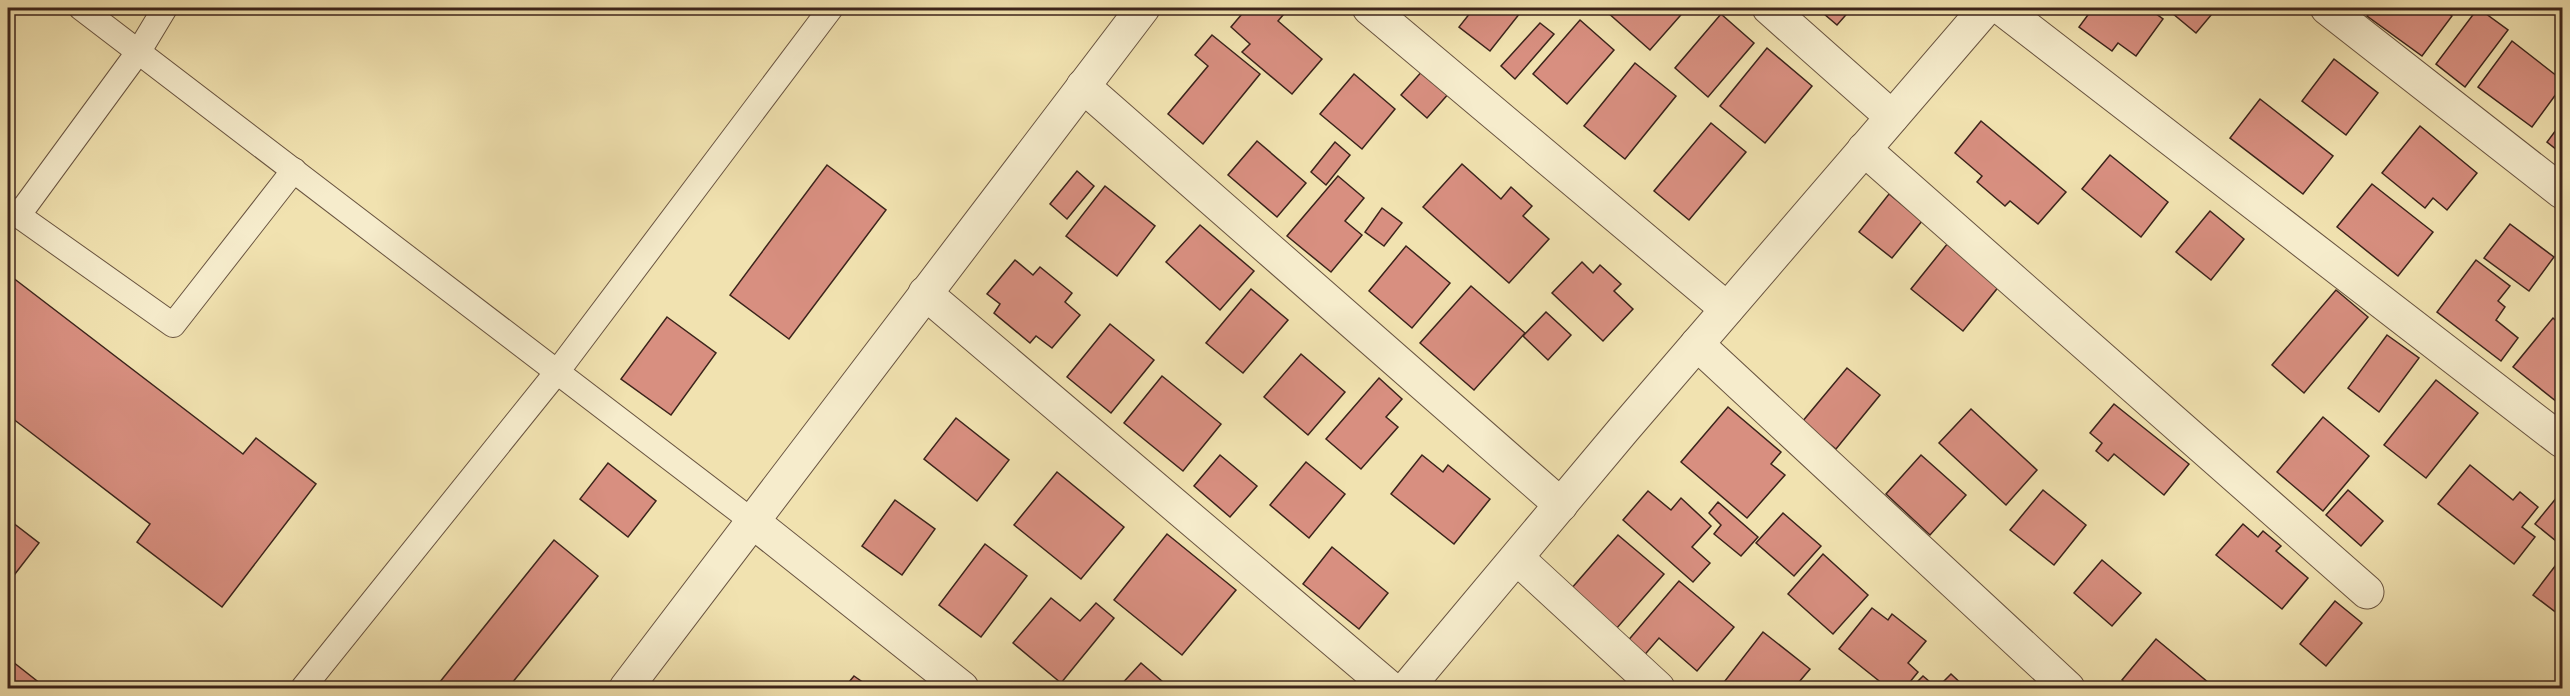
<svg xmlns="http://www.w3.org/2000/svg" width="2570" height="696" font-family="'Libre Bodoni',serif">
<rect width="100%" height="100%" fill="#f1e2b0"/>
<filter id="stains"><feTurbulence type="fractalNoise" baseFrequency=".00333" numOctaves="4"/><feColorMatrix values="0 0 0 0 .2 0 0 0 0 .09 0 0 0 0 .02 0 0 0 .5 -.17"/></filter>
<radialGradient id="worn" r=".72"><stop offset=".6" stop-color="#630" stop-opacity="0"/><stop offset="1" stop-color="#630" stop-opacity=".3"/></radialGradient>
<g fill="#d88f80" stroke="#3c241b" stroke-width="1.5">
<path d="M1247,8H1289L1278,21L1322,59L1292,94L1242,52L1250,44L1231,27Z"/>
<path d="M1474,8H1524L1490,51L1459,27Z"/>
<path d="M1611,8H1687L1650,50L1607,12Z"/>
<path d="M1817,8H1852L1837,25Z"/>
<path d="M2093,8H2148L2163,19L2136,56L2118,43L2112,51L2079,27Z"/>
<path d="M2166,8H2217L2196,33Z"/>
<path d="M2373,8H2440L2452,16L2422,56L2367,16Z"/>
<path d="M2478,8L2508,30L2465,87L2436,64Z"/>
<path d="M1721,14L1754,43L1708,97L1675,68Z"/>
<path d="M1580,20L1614,50L1567,104L1533,74Z"/>
<path d="M1540,23L1554,34L1515,79L1501,66Z"/>
<path d="M1212,35L1260,74L1203,144L1168,114L1208,66L1195,55Z"/>
<path d="M2512,41L2562,80V86L2532,127L2478,87Z"/>
<path d="M1767,48L1812,86L1765,143L1720,106Z"/>
<path d="M2334,59L2378,93L2346,135L2302,101Z"/>
<path d="M1635,63L1676,96L1625,159L1584,126Z"/>
<path d="M1424,69L1450,92L1427,118L1401,95Z"/>
<path d="M1354,74L1395,109L1362,149L1320,114Z"/>
<path d="M2260,99L2333,156L2303,194L2230,138Z"/>
<path d="M1981,121L2066,192L2038,224L2010,201L2005,206L1977,182L1982,176L1955,153Z"/>
<path d="M2562,122V154L2547,142Z"/>
<path d="M1711,123L1746,152L1689,220L1654,191Z"/>
<path d="M2420,126L2477,173L2447,210L2433,198L2425,208L2382,173Z"/>
<path d="M1257,141L1306,183L1277,217L1228,175Z"/>
<path d="M1335,142L1350,155L1326,185L1311,172Z"/>
<path d="M2110,155L2168,202L2141,237L2082,189Z"/>
<path d="M1462,164L1501,199L1511,187L1532,206L1523,216L1549,239L1509,283L1423,207Z"/>
<path d="M827,165L886,210L789,339L730,295Z"/>
<path d="M1077,171L1094,186L1067,219L1050,204Z"/>
<path d="M1338,176L1364,198L1345,221L1362,235L1331,272L1287,236Z"/>
<path d="M2372,184L2433,232L2398,276L2337,227Z"/>
<path d="M1105,186L1155,226L1117,276L1066,236Z"/>
<path d="M1889,194L1922,221L1892,258L1859,232Z"/>
<path d="M1382,208L1402,223L1384,246L1365,232Z"/>
<path d="M2210,211L2244,239L2211,280L2176,252Z"/>
<path d="M2510,224L2554,257L2529,291L2484,258Z"/>
<path d="M1200,225L1254,271L1220,310L1166,262Z"/>
<path d="M1948,243L2000,285L1963,331L1911,289Z"/>
<path d="M1406,246L1450,283L1412,328L1369,291Z"/>
<path d="M1015,260L1033,275L1040,267L1072,293L1065,302L1080,315L1052,348L1036,336L1030,343L994,313L1000,304L987,294Z"/>
<path d="M2476,260L2510,286L2498,301L2505,307L2496,320L2518,338L2501,361L2437,312Z"/>
<path d="M1582,262L1593,273L1600,265L1621,284L1614,291L1633,309L1603,341L1552,293Z"/>
<path d="M8,274L243,454L256,438L316,484L222,607L137,542L150,524L8,415Z"/>
<path d="M1471,286L1525,333L1474,390L1420,343Z"/>
<path d="M1251,289L1288,320L1243,373L1206,343Z"/>
<path d="M2336,290L2368,317L2304,393L2272,365Z"/>
<path d="M1546,312L1571,335L1548,360L1523,336Z"/>
<path d="M667,317L716,353L671,415L621,379Z"/>
<path d="M2553,318L2562,326V406L2513,367Z"/>
<path d="M1110,324L1154,360L1111,413L1067,377Z"/>
<path d="M2387,335L2419,358L2379,412L2348,388Z"/>
<path d="M1301,354L1345,392L1308,435L1264,397Z"/>
<path d="M1847,368L1880,395L1836,449L1802,422Z"/>
<path d="M1162,376L1221,424L1183,471L1124,423Z"/>
<path d="M1379,378L1402,399L1386,417L1398,427L1361,469L1326,439Z"/>
<path d="M2436,380L2478,413L2426,478L2384,445Z"/>
<path d="M2114,404L2189,464L2164,495L2114,454L2108,461L2096,451L2102,443L2090,433Z"/>
<path d="M1728,407L1781,452L1771,464L1785,475L1747,518L1681,462Z"/>
<path d="M1971,409L2037,470L2006,505L1939,443Z"/>
<path d="M2323,417L2369,456L2323,511L2277,472Z"/>
<path d="M956,418L1009,460L977,501L924,459Z"/>
<path d="M1220,455L1257,486L1230,517L1194,486Z"/>
<path d="M1422,455L1443,472L1448,465L1490,499L1454,544L1391,494Z"/>
<path d="M1921,455L1966,495L1930,535L1886,494Z"/>
<path d="M1306,462L1345,494L1309,538L1270,505Z"/>
<path d="M608,463L656,501L628,537L580,499Z"/>
<path d="M2470,465L2513,500L2520,492L2538,507L2522,527L2535,537L2514,564L2438,504Z"/>
<path d="M1057,472L1124,527L1081,579L1014,525Z"/>
<path d="M2043,490L2086,525L2054,565L2010,530Z"/>
<path d="M2348,490L2383,521L2361,546L2326,515Z"/>
<path d="M1648,491L1671,510L1681,498L1711,526L1692,547L1710,563L1693,582L1623,520Z"/>
<path d="M2562,491V543L2561,545L2535,524Z"/>
<path d="M895,500L935,529L902,575L862,546Z"/>
<path d="M1718,502L1758,537L1741,556L1714,534L1721,525L1709,513Z"/>
<path d="M1783,513L1821,546L1794,576L1756,543Z"/>
<path d="M8,519L39,543L8,583Z"/>
<path d="M2243,524L2258,537L2263,531L2281,546L2276,551L2308,578L2282,609L2216,555Z"/>
<path d="M1167,534L1236,590L1182,655L1114,600Z"/>
<path d="M1618,535L1664,574L1616,629L1571,589Z"/>
<path d="M554,540L598,576L508,688H435Z"/>
<path d="M985,544L1027,576L981,637L939,605Z"/>
<path d="M1332,547L1388,593L1359,629L1303,584Z"/>
<path d="M1823,554L1868,595L1833,634L1788,594Z"/>
<path d="M2562,557V617L2533,595Z"/>
<path d="M2102,560L2141,593L2112,626L2074,593Z"/>
<path d="M1679,581L1734,627L1697,671L1659,638L1642,658L1626,643Z"/>
<path d="M1051,598L1080,621L1096,603L1114,618L1061,683L1013,643Z"/>
<path d="M2335,601L2362,623L2326,666L2300,644Z"/>
<path d="M1872,608L1888,620L1892,614L1926,641L1908,663L1918,672L1905,688H1888L1839,649Z"/>
<path d="M1763,632L1810,669L1794,688H1724L1721,686Z"/>
<path d="M2156,639L2215,688H2131L2122,680Z"/>
<path d="M8,658L46,688H8Z"/>
<path d="M1141,663L1170,688H1118Z"/>
<path d="M1951,674L1966,688H1911L1923,676L1937,688Z"/>
<path d="M854,676L871,688H844Z"/>
<path d="M1830,682L1838,688H1824Z"/>
</g>
<g fill="none" stroke-linecap="round" stroke-linejoin="round">
<g stroke="#695440" stroke-width="26">
<g id="service">
<path d="M81,8L752,521"/>
<path d="M8,208L173,325L294,170"/>
<path d="M18,216L139,51L165,8"/>
<path d="M303,688L557,372L831,8"/>
</g>
</g>
<g stroke="#695440" stroke-width="35">
<g id="minor">
<path d="M1369,8L1727,309"/>
<path d="M1769,8L1892,117"/>
<path d="M2001,8L2562,441"/>
<path d="M2327,8L2562,192"/>
<path d="M1083,86L1561,505"/>
<path d="M1864,149L2367,592"/>
<path d="M925,293L1390,688"/>
<path d="M1697,344L2068,688"/>
<path d="M752,521L962,688"/>
<path d="M1517,558L1658,688"/>
<path d="M1407,688L1624,429L1986,8"/>
</g>
</g>
<g stroke="#695440" stroke-width="35">
<path id="tertiary" d="M626,688L1143,8"/>
</g>
<use href="#service" stroke="#f6eccc" stroke-width="24"/>
<use href="#minor" stroke="#f6eccc" stroke-width="33"/>
<use href="#tertiary" stroke="#f6eccc" stroke-width="33"/>
</g>
<rect width="2570" height="696" fill="none" stroke="#f1e2b0" stroke-width="30"/>
<rect x="9" y="9" width="2552" height="678" fill="none" stroke="#3c241b" stroke-width="3"/>
<rect x="15" y="15" width="2540" height="666" fill="none" stroke="#3c241b" stroke-width="1.5"/>
<rect width="100%" height="100%" filter="url(#stains)"/>
<rect width="100%" height="100%" fill="url(#worn)"/>
</svg>
